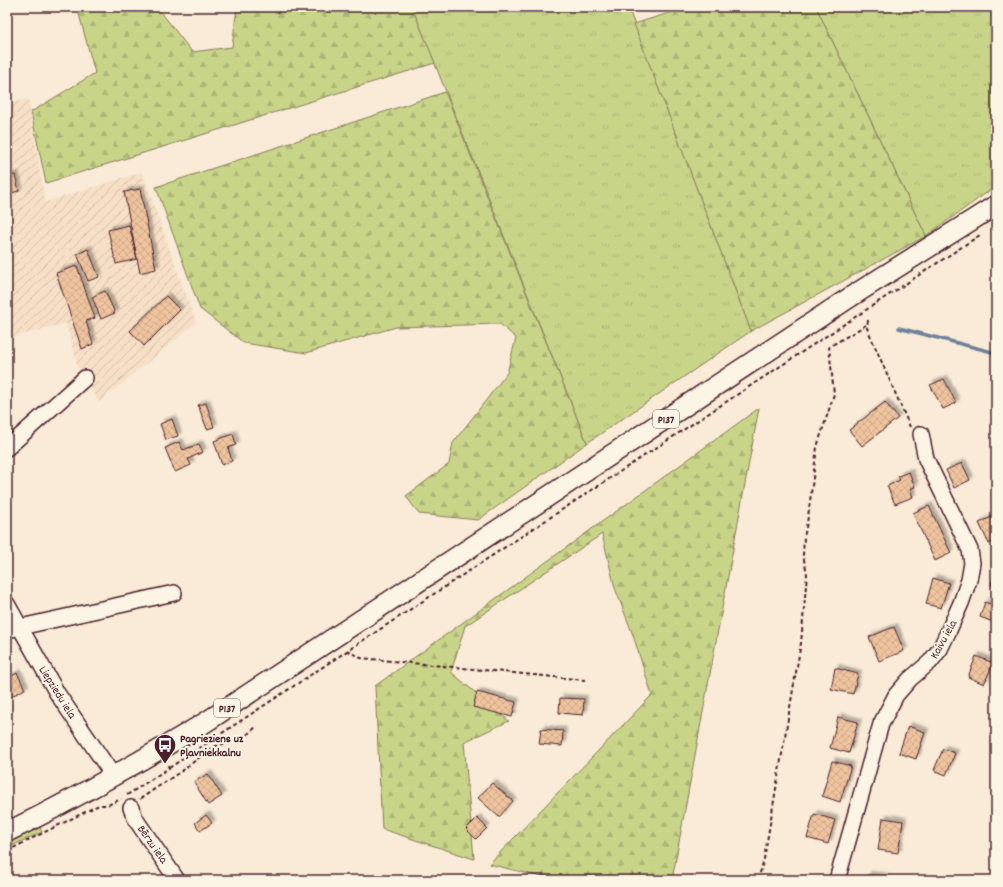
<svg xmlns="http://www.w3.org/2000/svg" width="1003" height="887" font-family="Dekko,sans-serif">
<defs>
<pattern id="industrial-furrows" width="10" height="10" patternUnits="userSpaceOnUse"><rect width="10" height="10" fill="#f6dfc6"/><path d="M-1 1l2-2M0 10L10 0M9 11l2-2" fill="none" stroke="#d4bfaa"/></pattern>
<pattern id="grass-tufts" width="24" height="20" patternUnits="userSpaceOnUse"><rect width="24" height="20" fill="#c8d589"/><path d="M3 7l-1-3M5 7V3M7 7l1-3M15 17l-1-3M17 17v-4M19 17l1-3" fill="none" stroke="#adb676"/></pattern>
<pattern id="forest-firs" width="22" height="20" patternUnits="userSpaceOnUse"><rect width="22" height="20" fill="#c8d589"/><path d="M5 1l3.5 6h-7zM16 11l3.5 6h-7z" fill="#adb676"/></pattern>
<pattern id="building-cross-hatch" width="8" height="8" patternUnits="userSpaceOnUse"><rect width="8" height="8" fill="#efc49f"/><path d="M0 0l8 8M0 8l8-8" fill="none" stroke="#cea889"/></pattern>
<filter id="shadow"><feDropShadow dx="3.5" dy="-3.5" stdDeviation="1" flood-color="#0004"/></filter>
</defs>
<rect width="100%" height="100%" fill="#f9ebd7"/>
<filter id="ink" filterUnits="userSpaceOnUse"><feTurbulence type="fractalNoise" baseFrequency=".025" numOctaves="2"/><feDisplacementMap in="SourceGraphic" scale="8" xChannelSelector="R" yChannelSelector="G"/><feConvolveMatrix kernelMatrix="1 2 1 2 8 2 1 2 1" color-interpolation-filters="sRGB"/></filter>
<g filter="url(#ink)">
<path fill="url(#industrial-furrows)" d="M28,99L45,202L142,172L196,323L99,402L78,368L66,323L7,339V104Z"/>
<g fill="url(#grass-tufts)" stroke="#897a5a">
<path d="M412,7H628L751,331L587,443Z"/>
<path d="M816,7H996V186L926,236Z"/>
<path d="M40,827L42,832L7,848V843Z"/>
</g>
<g fill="url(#forest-firs)" stroke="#897a5a">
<path d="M77,7H157L192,52L232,47L237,7H412L435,63L46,183L31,112L95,73Z"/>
<path d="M688,7H816L926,236L751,331L634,24Z"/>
<path d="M445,92L587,443L478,520L419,514L406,496L449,464L453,443L507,373L516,338L500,324L396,327L306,353L244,343L200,309L156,187Z"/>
<path d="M759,408L672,880H554L489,864L652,695L633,635L615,588L602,534L465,626L451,672L509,721L464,742L474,859L382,829L375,686Z"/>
</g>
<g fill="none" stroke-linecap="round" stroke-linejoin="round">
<path stroke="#6d809b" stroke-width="3.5" d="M899,328L996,353"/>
</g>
<g fill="url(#building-cross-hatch)" stroke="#4a1f2b" filter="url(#shadow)">
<path d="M15,175L19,191L7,194V177Z"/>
<path d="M140,189L156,269L140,273L124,192Z"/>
<path d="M129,225L137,259L116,264L108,230Z"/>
<path d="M88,249L99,277L88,281L77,254Z"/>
<path d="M77,266L95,318L86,321L93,344L82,349L56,273Z"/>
<path d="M105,291L115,313L101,319L92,297Z"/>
<path d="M166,296L180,310L144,346L130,331Z"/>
<path d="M944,379L956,403L943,409L930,385Z"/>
<path d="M885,402L898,418L862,446L849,430Z"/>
<path d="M206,403L214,427L207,429L198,405Z"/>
<path d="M172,419L178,436L166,440L160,424Z"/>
<path d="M233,434L236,445L228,448L232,461L222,465L214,441Z"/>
<path d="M179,442L183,450L199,444L203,452L188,459L191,465L175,472L165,448Z"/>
<path d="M962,463L970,480L954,488L946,470Z"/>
<path d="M909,472L915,487L910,489L913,497L895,504L887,486L900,480L898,476Z"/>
<path d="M929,506L951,553L935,561L913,513Z"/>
<path d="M996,515V540L989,544L979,523Z"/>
<path d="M996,569V587L991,585Z"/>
<path d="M933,578L949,583L941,608L926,604Z"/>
<path d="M985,602L996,606V612L993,622L980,617Z"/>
<path d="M894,627L904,651L879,661L869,637Z"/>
<path d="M976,656L993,663L984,684L968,677Z"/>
<path d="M835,668L858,674L853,694L831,689Z"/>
<path d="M17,673L25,689L10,697L7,691V679Z"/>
<path d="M477,692L516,702L512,717L473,707Z"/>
<path d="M560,698L584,699L583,715L559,713Z"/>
<path d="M838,717L858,722L849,753L830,748Z"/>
<path d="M908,726L925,732L916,759L899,753Z"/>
<path d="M541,729L563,731L562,746L539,744Z"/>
<path d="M943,749L955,753L946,775L934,770Z"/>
<path d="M832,761L851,766L840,802L822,796Z"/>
<path d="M208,774L222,796L208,805L194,782Z"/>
<path d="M492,783L513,801L499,817L478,798Z"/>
<path d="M814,814L835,820L828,844L807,838Z"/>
<path d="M206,815L212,823L200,831L195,823Z"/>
<path d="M477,818L487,828L476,839L466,829Z"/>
<path d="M883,818L903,821L898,853L878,850Z"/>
<path d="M867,875L884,877V880H866Z"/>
</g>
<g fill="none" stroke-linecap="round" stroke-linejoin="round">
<g stroke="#4a1f2b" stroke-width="18">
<g id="minor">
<path d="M7,448L85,378"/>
<path d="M7,604L57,693L114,777"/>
<path d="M7,630L174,593"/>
<path d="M131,808L136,820L177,880"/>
<path d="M837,880L881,724L896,695L910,679L930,662L940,649L949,630L961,603L969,580L972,563L970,550L926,459L921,434"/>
</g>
</g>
<g stroke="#4a1f2b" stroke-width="22">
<path id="major" d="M7,832C76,799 141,761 206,722L852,296L996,205"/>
</g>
<g stroke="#4a1f2b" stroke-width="2" stroke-dasharray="4 3" stroke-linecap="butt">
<path d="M868,320L867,328L910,427"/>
<path d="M347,650L355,655L361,658L585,680"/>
<path d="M169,768L980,235"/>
<path d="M127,795L169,768L167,764"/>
<path d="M140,799L183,770L213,747L243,738L256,727"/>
<path d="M7,851L99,805H108L121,799"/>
<path d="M758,880L764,859L801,643L807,574L803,555L804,538L808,517L817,447L834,394L829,347L866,325"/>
</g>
<use href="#minor" stroke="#fcf5e5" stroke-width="15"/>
<use href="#major" stroke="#fcf5e5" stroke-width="19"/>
</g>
</g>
<defs>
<g id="bus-pin" transform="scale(1.15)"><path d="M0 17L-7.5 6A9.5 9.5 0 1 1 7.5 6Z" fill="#4a1f2b" stroke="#fcf5e5"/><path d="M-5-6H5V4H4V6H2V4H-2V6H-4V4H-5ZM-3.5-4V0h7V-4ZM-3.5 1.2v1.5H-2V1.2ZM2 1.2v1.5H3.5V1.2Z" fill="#fff"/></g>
</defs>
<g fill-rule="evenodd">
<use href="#bus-pin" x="165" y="745"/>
</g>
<g text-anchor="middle" stroke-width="4" stroke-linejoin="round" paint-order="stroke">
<g fill="#fcf5e5" stroke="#7f5f63" stroke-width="1">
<rect x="653" y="410" width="26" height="18" rx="3"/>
<rect x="214" y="699" width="26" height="18" rx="3"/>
</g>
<g font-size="11" font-weight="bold" fill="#4a1f2b">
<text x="666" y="423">P137</text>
<text x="227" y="712">P137</text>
</g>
<g font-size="12" fill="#4a1f2b" stroke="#fcf5e5">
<text transform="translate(943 639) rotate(-61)" y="4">Kaivu iela</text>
<text transform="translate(58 692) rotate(58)" y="4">Liepziedu iela</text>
<text transform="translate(153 844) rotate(55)" y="4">Bērzu iela</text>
</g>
<g font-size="12" font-weight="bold" fill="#4a1f2b" stroke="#fcf5e5" text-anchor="start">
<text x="180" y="742">Pagrieziens uz<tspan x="180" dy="14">Pļavniekkalnu</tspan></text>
</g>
</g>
<rect width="1003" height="887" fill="none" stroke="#fcf5e5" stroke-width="24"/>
<rect x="12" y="12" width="979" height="863" fill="none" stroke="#4a1f2b" stroke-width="1.5" filter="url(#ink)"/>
</svg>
